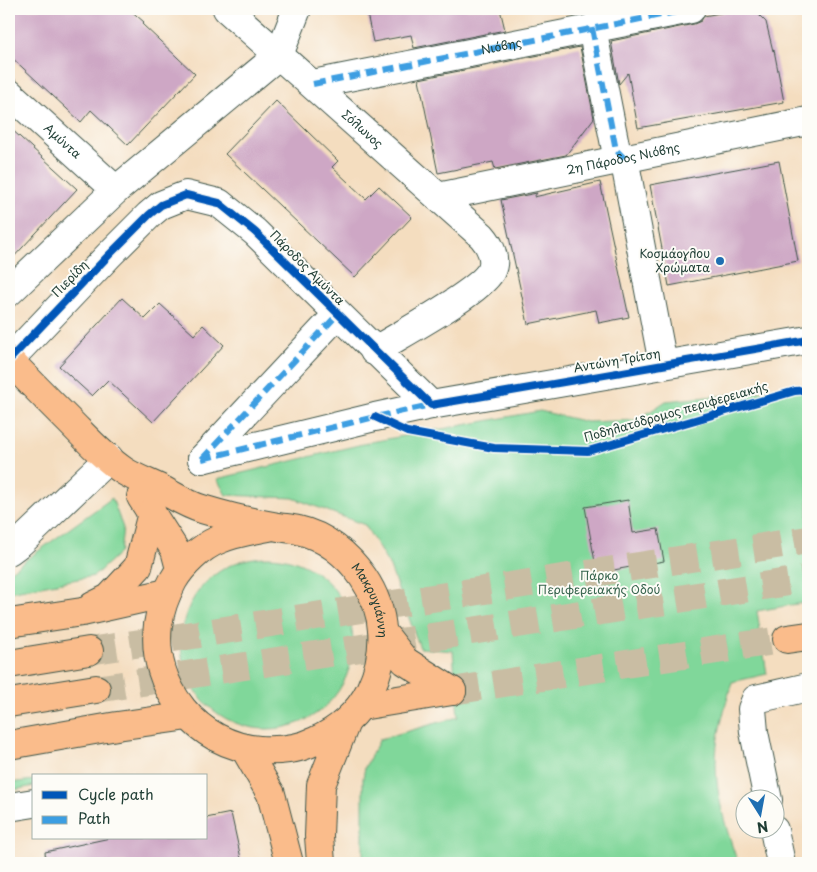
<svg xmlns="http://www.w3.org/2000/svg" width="817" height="872" font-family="'Playpen Sans',sans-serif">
<rect width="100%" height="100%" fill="#fdfcf7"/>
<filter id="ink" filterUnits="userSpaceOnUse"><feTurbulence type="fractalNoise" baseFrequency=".02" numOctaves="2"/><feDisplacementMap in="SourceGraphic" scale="10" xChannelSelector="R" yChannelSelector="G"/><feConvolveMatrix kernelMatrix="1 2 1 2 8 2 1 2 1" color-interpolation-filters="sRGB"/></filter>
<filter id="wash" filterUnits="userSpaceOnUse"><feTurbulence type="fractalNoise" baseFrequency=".0096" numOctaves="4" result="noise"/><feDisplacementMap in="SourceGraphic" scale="20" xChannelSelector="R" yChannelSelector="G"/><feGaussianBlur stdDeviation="1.12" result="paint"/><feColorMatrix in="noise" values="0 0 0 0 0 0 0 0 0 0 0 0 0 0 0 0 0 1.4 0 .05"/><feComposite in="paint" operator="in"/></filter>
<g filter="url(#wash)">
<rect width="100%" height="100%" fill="#f4ddbf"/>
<g fill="#80d79a" stroke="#508a67">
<path d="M808,387V602L757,611L767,674L732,682C727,701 721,720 718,738C711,782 724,823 738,863H363V778L365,767L380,739L458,717L453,651L420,648L390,567L365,525L293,498L226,495L217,479L371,442L540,411L587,422L637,420L666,401Z"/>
<path d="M112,498L123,528L120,552L94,576L9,592V572Z"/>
<circle cx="267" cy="643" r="86"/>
<path d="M34,780V786L9,791V783Z"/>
</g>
<g id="blocks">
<g fill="#cea7c5">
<path d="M9,9H129L144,22L142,24L195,74L128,145L91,110L81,122L9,55Z"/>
<path d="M366,9H500L505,30L414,48L411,35L373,42Z"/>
<path d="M741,9H753L766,22L773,51L774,50L784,102L638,128L628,73L619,84L611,41L694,24L701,21L704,16Z"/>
<path d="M580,47L594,118L566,155L495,169L493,162L438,173L419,79Z"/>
<path d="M276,101L338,161L332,167L366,199L379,186L412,217L355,277L225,154Z"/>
<path d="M9,127L77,189L9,262Z"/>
<path d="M779,161L798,261L669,286L650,185Z"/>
<path d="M600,182L629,317L599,323L596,310L528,324L501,200L537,193L534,197Z"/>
<path d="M122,298L145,319L160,304L194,335L203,325L224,345L153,422L108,380L92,396L59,366Z"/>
<path d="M628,500L633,533L658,529L664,561L597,573L585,507Z"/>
<path d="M231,813L242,863H46L45,852L110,838H206V818Z"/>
</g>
</g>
</g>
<g filter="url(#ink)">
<use href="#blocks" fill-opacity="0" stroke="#3f5549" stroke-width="1"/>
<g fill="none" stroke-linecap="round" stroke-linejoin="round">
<path stroke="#c9bda3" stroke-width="28" stroke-dasharray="28 14" stroke-linecap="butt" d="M452,691L787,639"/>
<g stroke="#c9bda3" stroke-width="28" stroke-dasharray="28 14" stroke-linecap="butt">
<path d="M89,651L808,540"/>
<path d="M96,689L808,579"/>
</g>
<g stroke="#3f5549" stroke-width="30">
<g id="minor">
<path id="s1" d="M227,9L482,236C490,245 497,259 491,271C479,293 398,336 374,351"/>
<path d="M592,28L616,150L624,158L663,364"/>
<path id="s2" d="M313,84L691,9"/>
<path id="s3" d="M9,93L116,190"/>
<path id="s4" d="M438,197L808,121"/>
<path d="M9,292L116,190L279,55L297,9"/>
<path d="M9,360L109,255L149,215L161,205L186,195L219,203L255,232L431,405"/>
<path d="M202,459L375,417L431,405L808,340"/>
<path d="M202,459L337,315"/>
<path d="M9,551L21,542L109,458"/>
<path d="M768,800L754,732L752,709L756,699L808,687"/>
<path d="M9,807L34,803"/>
<path d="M774,830L781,863"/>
</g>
</g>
<g stroke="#3f5549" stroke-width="30">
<g id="major">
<path id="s5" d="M9,360C29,381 50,402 70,422C87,439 104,458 124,471C135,478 149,483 161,489C174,496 188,505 202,509C225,516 249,522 273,526C281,528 290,528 298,530C325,536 348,555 363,577C387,612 388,652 370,690C359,713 338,731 315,741C297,750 279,751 260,750C198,746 150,687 158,625C160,610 166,594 173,581C182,565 201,547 218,540C235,532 255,530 273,526"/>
<path d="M141,497L175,550L180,569"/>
<path d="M383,633L405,661L452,691"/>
<path d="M787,639L808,636"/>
<path d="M361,706L452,691"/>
<path d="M245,749L271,794L289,863"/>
<path d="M321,863L319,836L321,785L346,722"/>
</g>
</g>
<g stroke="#3f5549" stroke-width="30">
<g id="highway">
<path d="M93,606L109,598L138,567L152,513"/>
<path d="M9,623L82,612L167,593"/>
<path d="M9,664L89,651"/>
<path d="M9,703L96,689"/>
<path d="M9,745L117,726L188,716"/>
</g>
</g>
<use href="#minor" stroke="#fff" stroke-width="28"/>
<use href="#major" stroke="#fabc8b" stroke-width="28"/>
<use href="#highway" stroke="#fabc8b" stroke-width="28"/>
<g stroke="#3c9ee2" stroke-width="6" stroke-dasharray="12 6" stroke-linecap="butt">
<path d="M592,28L616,150L624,158"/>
<path d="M313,84L691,9"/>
<path d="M202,459L375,417L431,405"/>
<path d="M202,459L337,315"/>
</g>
<g stroke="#fdfcf7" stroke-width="11">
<g id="cycleway">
<path d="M9,360L109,255L149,215L161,205L186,195L219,203L255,232L431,405L808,340"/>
<path d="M375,417L407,432L494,448L588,451L795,391L808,390"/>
</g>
</g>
<use href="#cycleway" stroke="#0057b8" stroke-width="8"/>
</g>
</g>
<circle fill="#1f6fb2" stroke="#fdfcf7" stroke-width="2" cx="720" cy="261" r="5"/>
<g text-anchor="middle" stroke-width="4" stroke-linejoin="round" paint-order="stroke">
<g font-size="12" fill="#1f3d34" stroke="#fdfcf7">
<text dy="4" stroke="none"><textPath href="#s2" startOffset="192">Νιόβης</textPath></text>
<text dy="4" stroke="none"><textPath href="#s1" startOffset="181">Σόλωνος</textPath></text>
<text dy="4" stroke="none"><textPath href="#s3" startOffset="72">Αμύντα</textPath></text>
<text dy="4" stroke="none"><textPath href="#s4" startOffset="189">2η Πάροδος Νιόβης</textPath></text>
<text transform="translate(307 268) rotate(45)" y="4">Πάροδος Αμύντα</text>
<text transform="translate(70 279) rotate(-46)" y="4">Πιερίδη</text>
<text transform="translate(617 361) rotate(-10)" y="4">Αντώνη Τρίτση</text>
<text transform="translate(676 412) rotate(-16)" y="4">Ποδηλατόδρομος περιφερειακής</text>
<text dy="4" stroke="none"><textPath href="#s5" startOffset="452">Μακρυγιάννη</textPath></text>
</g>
<g font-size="12" fill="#1f3d34" stroke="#fdfcf7" text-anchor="end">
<text x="710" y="258">Κοσμάογλου<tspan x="710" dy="14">Χρώματα</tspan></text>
</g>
<g font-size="12" fill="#37644e" stroke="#fdfcf7">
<text x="599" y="580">Πάρκο<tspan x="599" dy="14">Περιφερειακής Οδού</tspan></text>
</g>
</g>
<rect width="817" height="872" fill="none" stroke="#fdfcf7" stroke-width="30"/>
<rect x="32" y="774" width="175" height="65" fill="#fdfcf7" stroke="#a4b0a9"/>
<rect x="42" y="791" width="25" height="8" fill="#0057b8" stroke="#a4b0a9"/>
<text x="78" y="800" font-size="15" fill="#1f3d34">Cycle path</text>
<rect x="42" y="816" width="25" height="8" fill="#3c9ee2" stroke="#a4b0a9"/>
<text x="78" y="824" font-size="15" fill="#1f3d34">Path</text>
<g transform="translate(760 814) rotate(169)"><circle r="24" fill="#fdfcf7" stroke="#a4b0a9"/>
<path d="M0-4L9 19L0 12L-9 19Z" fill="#1f6fb2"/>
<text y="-8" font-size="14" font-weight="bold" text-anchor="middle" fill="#1f3d34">N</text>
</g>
</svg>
